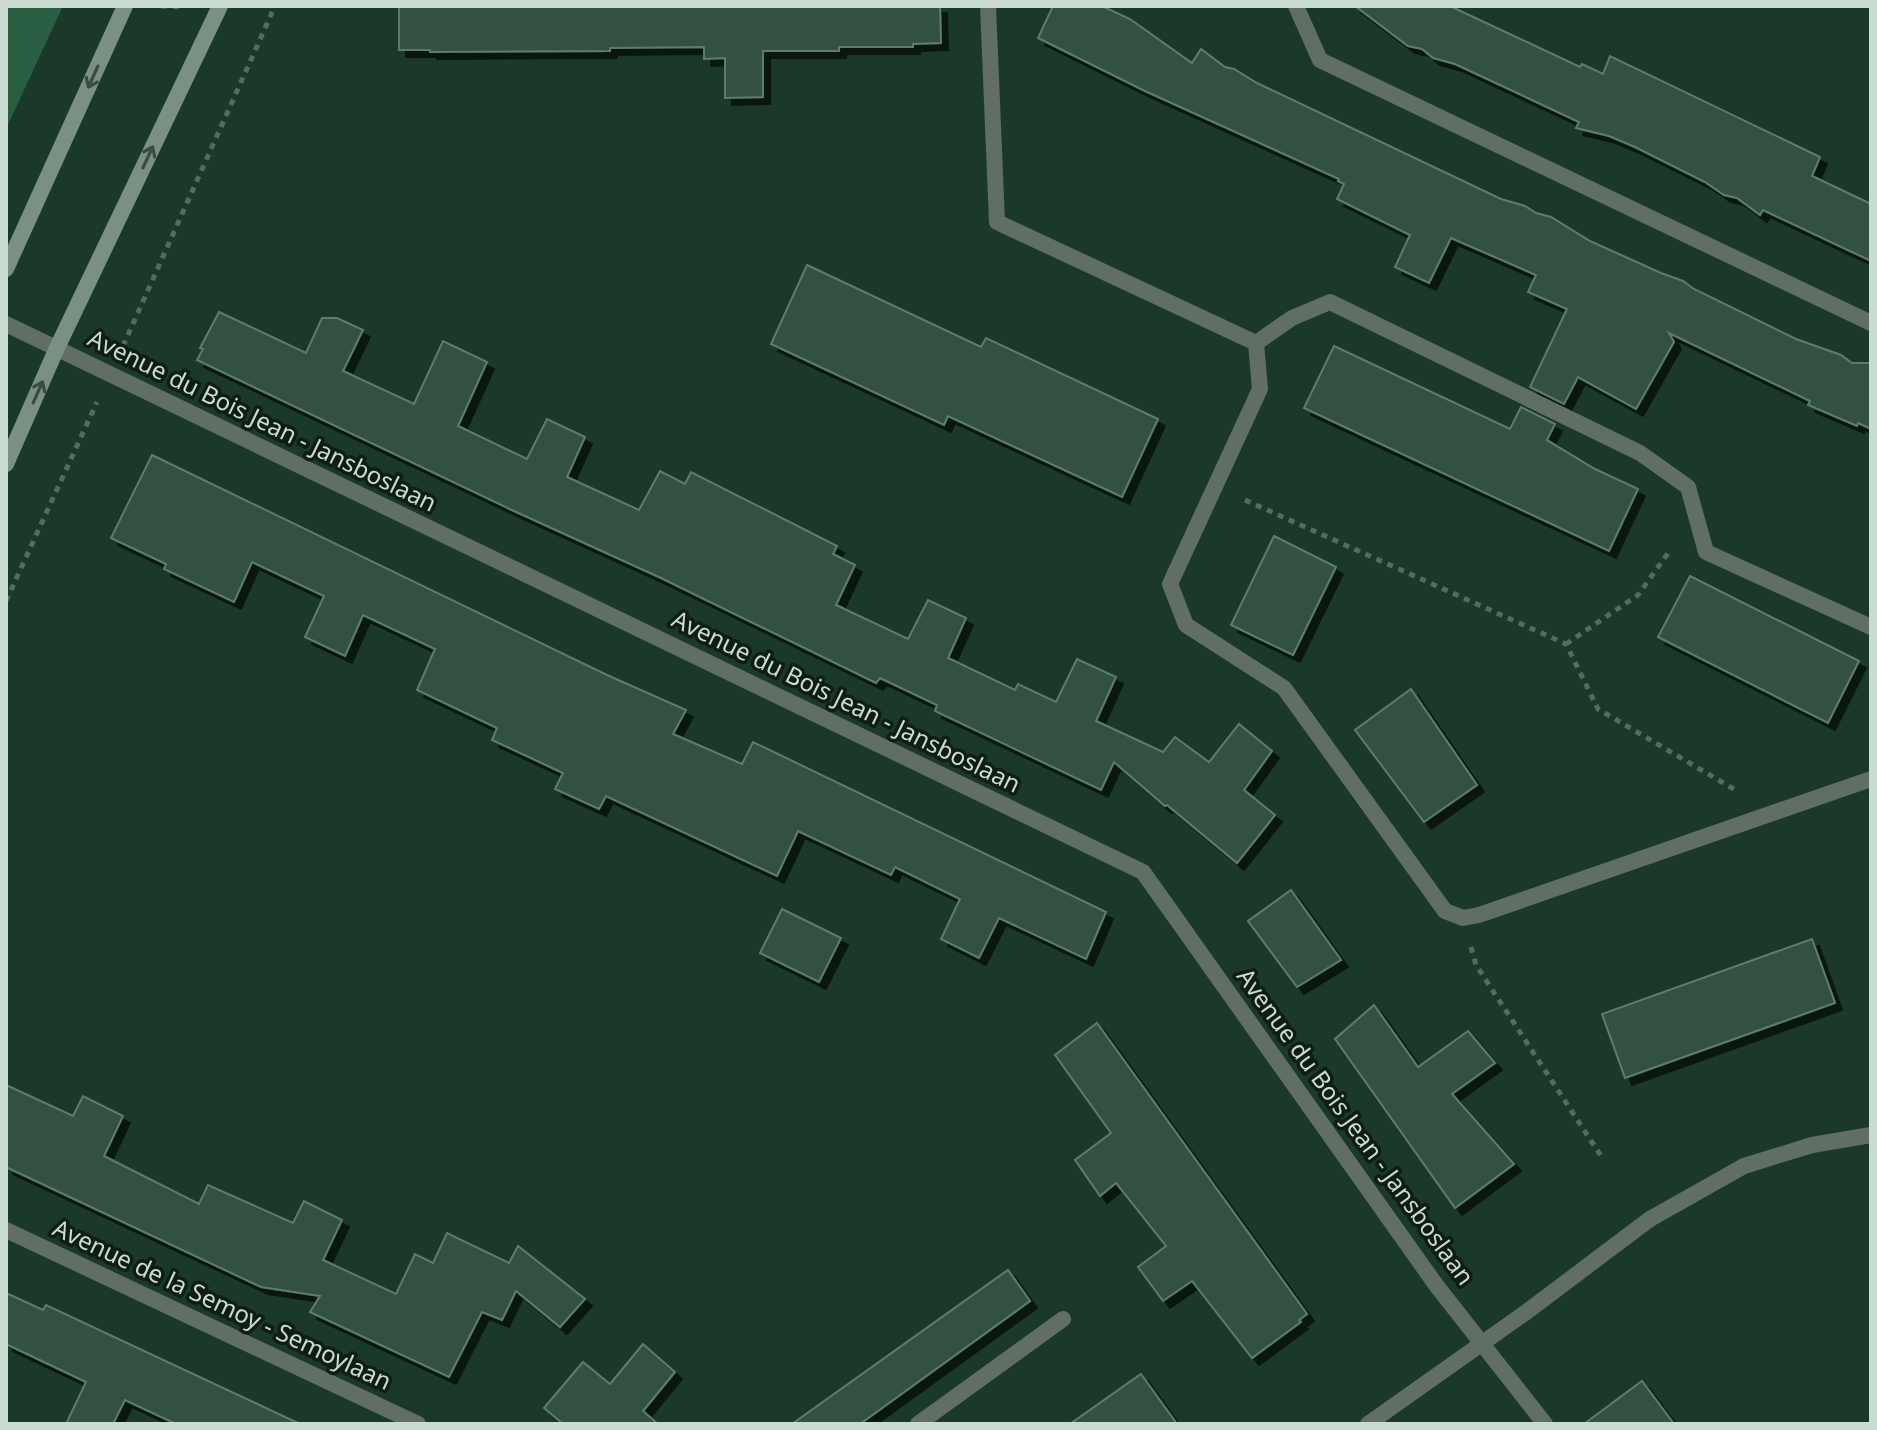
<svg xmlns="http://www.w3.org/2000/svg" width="1877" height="1430" font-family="'Noto Sans',sans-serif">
<defs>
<filter id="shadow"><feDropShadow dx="7" dy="7" stdDeviation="0" flood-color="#0009"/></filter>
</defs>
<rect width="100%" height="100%" fill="#1a3929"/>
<path fill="#2a5e43" d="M6,6H63L6,129Z"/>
<g fill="#32513f" stroke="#5d7d6a" stroke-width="2" filter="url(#shadow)">
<path d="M399,6H940L941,43L913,44V47H839V51H763V97L725,98V58L704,59V47L610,48V51L430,52V50H399Z"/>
<path d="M1053,6H1102L1130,19L1192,63L1201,49L1225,67L1234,69L1257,83L1501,199L1525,206L1536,213L1551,217L1590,241L1661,273L1683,281L1694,289L1796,339L1841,355L1852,363H1871V429L1858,423L1857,426L1808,405L1810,401L1669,333L1674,342L1636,409L1578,377L1564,404L1530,387L1567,309L1528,292L1536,275L1451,238L1429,283L1395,267L1410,235L1337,199L1344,184L1338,181L1339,179L1145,91L1038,38Z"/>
<path d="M1355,6H1450L1580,67L1582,64L1603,74L1610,56L1820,157L1812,176L1871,204V261L1763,210L1760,215L1737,198L1724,195L1705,182L1635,147L1609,136L1576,128L1579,122L1455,64L1433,58L1422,49L1408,46Z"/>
<path d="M807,265L981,347L986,338L1158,419L1122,497L948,416L944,425L771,344Z"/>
<path d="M219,312L306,353L322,318H337L363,330L343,371L414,404L443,341L487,362L458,426L527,459L547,419L585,437L567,477L639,510L660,471L685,484L691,472L837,546L833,554L855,565L836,605L908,639L928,600L966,618L948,658L1015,690L1018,684L1056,702L1077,659L1116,677L1096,721L1163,752L1175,737L1209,762L1239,724L1272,751L1244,790L1275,815L1237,863L1167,805L1165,806L1114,762L1101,790L935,711L937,705L880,678L876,683L661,578L514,511L197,360L203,349L200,348Z"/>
<path d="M1334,346L1510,429L1521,407L1555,424L1547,440L1595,469L1638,489L1609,551L1304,408Z"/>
<path d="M152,455L607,675L686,710L673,734L742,764L753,742L1106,912L1086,959L999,918L979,958L941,939L960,899L895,867L891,875L798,831L777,876L606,796L599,809L555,789L563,773L492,740L497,728L417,690L435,649L363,615L345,656L305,637L324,596L252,562L234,602L164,569L166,564L111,538Z"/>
<path d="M1274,536L1336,567L1293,655L1231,625Z"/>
<path d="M1690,576L1859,661L1828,723L1658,637Z"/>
<path d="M1411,689L1477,785L1424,822L1355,730Z"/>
<path d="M1291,890L1341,960L1297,987L1248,921Z"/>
<path d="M782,909L841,938L819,982L760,953Z"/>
<path d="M1812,939L1835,1003L1625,1078L1602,1014Z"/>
<path d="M1374,1005L1418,1067L1468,1031L1495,1063L1452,1094L1514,1164L1455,1208L1335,1039Z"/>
<path d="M1097,1023L1307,1314L1299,1320L1301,1322L1252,1358L1192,1281L1163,1301L1138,1267L1166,1246L1116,1183L1100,1196L1075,1160L1111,1133L1055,1055Z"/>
<path d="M6,1085L73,1116L83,1096L123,1116L104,1156L199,1204L208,1185L293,1223L304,1201L342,1220L323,1260L396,1294L415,1254L433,1263L447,1233L509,1263L518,1246L585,1299L560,1327L516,1291L502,1320L482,1312L449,1377L310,1312L320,1296L261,1287L6,1167Z"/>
<path d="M1008,1270L1030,1301L860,1424H792Z"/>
<path d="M6,1293L43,1310L46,1305L300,1424H176L125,1400L113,1424H66L86,1382L6,1344Z"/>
<path d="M643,1344L675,1372L643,1411L658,1424H563L544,1408L583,1362L610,1384Z"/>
<path d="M1141,1374L1177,1424H1070Z"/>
<path d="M1642,1381L1674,1424H1584Z"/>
</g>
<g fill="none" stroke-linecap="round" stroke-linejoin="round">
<g stroke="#526c5e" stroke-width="5" stroke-dasharray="6 6" stroke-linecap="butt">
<path d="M161,6L185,7"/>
<path d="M123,346L275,6"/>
<path d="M1245,500L1566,644L1598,709L1737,791"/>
<path d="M6,601L97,402"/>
<path d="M1566,644L1638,595L1671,549"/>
<path d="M1471,947L1476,965L1601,1156"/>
</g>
<path stroke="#606e66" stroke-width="16" d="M918,1424L1063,1319"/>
<g stroke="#606e66" stroke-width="16">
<path d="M988,6L997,222L1256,343L1292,318L1330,302L1640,453L1688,487L1706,552L1871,627"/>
<path d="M1296,6L1320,60L1871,323"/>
<path d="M6,324L1143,872L1436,1285L1545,1424"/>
<path d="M1256,343L1260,389L1170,584L1186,625L1284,688L1445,911L1463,918L1479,915L1871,779"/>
<path d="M6,1230L418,1424"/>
<path d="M1368,1424L1525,1313L1650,1219L1744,1166L1812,1145L1871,1135"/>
</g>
<g stroke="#7a9082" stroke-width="16">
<path d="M6,269L125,6"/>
<path d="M6,464L56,350L220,6"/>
</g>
</g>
<defs><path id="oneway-shaft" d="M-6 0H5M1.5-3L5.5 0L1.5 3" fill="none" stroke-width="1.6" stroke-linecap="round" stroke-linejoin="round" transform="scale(2)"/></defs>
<g stroke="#3a4b41">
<use href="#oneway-shaft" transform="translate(93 77) rotate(114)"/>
<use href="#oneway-shaft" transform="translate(148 157) rotate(-65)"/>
<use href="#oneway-shaft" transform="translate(38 392) rotate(-66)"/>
</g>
<g text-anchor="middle" stroke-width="7" stroke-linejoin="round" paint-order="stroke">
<g font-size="24" fill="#cadbd1" stroke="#101d15">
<text transform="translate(262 421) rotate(26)" y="8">Avenue du Bois Jean - Jansboslaan</text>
<text transform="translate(846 702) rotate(26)" y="8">Avenue du Bois Jean - Jansboslaan</text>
<text transform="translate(1355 1127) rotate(54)" y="8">Avenue du Bois Jean - Jansboslaan</text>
<text transform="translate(222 1305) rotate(25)" y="8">Avenue de la Semoy - Semoylaan</text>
</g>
</g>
<rect width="1877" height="1430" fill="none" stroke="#cadbd1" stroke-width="16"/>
</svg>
